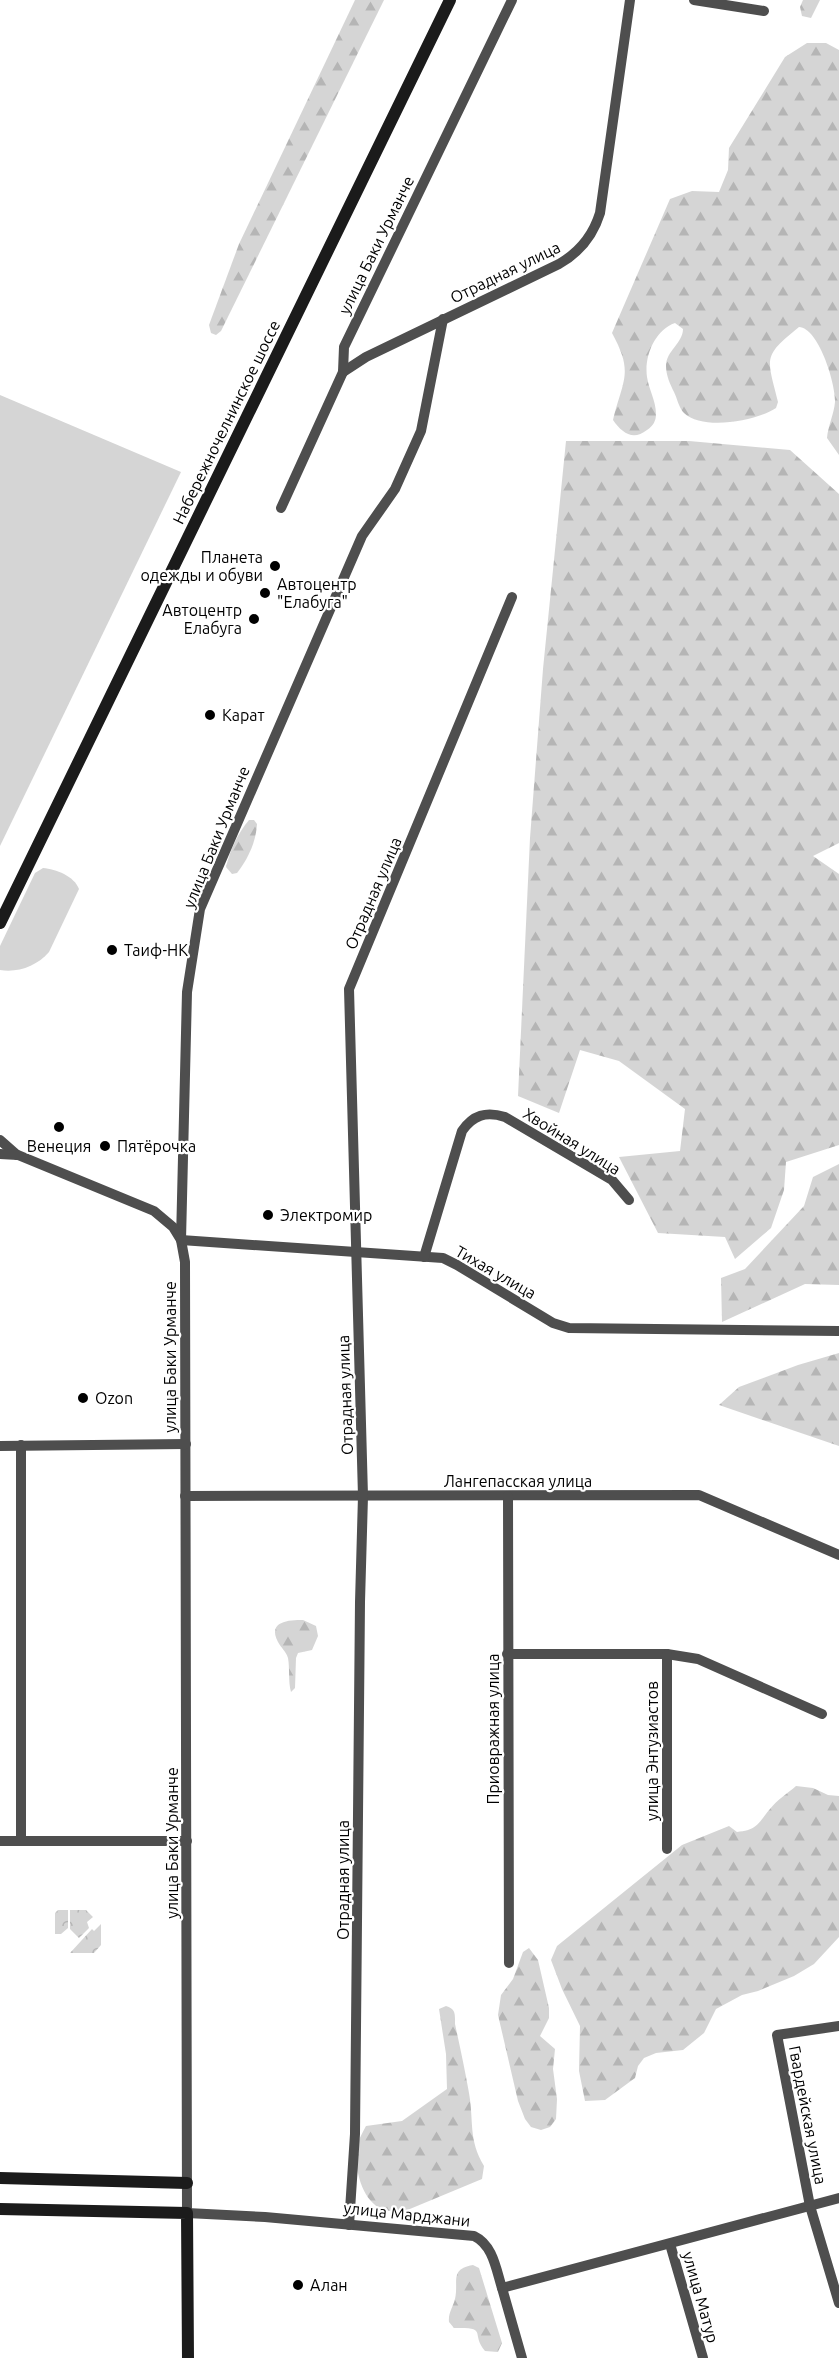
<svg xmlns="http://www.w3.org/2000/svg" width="839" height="2358" font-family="Ubuntu,sans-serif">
<defs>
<pattern id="forest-firs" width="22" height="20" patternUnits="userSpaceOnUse" patternTransform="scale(1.5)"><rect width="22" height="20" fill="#d5d5d5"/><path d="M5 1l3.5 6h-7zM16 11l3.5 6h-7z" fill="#b5b5b5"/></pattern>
<pattern id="park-crowns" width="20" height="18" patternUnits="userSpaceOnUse" patternTransform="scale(1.5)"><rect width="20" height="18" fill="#d5d5d5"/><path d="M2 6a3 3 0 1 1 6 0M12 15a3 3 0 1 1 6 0" fill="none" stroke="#b5b5b5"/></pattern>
</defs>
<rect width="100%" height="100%" fill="#fff"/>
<g fill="#d5d5d5">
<path d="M0,395L181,472L0,846Z"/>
<path d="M43,868C56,869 74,876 79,889L49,952C37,966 18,973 0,970V946L35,873Z"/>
</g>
<g fill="url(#forest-firs)">
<path d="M355,0H384L221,331L216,335L211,333L209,325L239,244Z"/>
<path d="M803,0H820L811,18L802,16L800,7Z"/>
<path d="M807,43H826L839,50V455L827,438C828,426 834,414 835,402C836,385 819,328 799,327C762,357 767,357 778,402L776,408C757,421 703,431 684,413C679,408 677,398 674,392C670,384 666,375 666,366C666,351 683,343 683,329L675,323C655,330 644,356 647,377C649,390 656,401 656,414C656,421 653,426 647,430C633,441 622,433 613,420C623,379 634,373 612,333L670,199L692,191L719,192L728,170L729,148L785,57Z"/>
<path d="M566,441H689L790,450L839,494V843L813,856L839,874V1145L786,1162L784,1190L771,1228L735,1259L725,1237L658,1233L619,1157L680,1151L685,1109L619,1061L580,1050L559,1113L518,1096L530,838L543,669Z"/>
<path d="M249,820H254L257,824C256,842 248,859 237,873L232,874L226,867C230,850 238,833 249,820Z"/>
<path d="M839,1164V1285L805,1284L722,1322L721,1278L745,1269L804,1206L813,1177Z"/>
<path d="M839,1353V1446L719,1405L739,1387L798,1365Z"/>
<path d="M303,1620L316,1626L318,1636L312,1650L298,1653L296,1658L295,1688L291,1692C288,1681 290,1669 288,1658C286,1651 281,1648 278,1642C267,1621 289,1620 303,1620Z"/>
<path d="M796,1786L813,1788L828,1795L839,1796V1937L814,1964L794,1976L758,1991L742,1995L716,2009L704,2033L683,2050L656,2053L644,2058L638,2066L635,2078L605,2100L585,2101L579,2071L580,2026L562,1989L551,1960L557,1946L682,1845L729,1826L737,1832C758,1830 758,1823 770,1809C777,1800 788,1793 796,1786Z"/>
<path d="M529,1948L538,1960L549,2008V2018L540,2036L555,2049L553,2069L557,2099L556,2119L550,2127L541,2130L531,2127L525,2119L518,2101L498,2015L501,1995L513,1979L523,1952Z"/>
<path d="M446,2006C456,2009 455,2014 455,2024C460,2047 465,2070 469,2093C474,2121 468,2139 484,2166L482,2179L405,2211C397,2211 389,2212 382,2209C361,2200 354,2167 357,2147C358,2140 363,2132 366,2126L402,2121L447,2089L446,2054L439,2009Z"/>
<path d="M473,2265L479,2268L502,2343L498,2352L485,2351C470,2333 489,2327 454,2328L449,2322C448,2313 453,2307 455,2299C459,2282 449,2269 473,2265Z"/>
</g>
<g fill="url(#park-crowns)">
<path d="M58,1910H68V1928L61,1934H55V1913Z"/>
<path d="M70,1910H86L93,1917L87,1922L89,1928L79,1938L70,1929Z"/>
<path d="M101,1924V1945L94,1953H70L92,1929L94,1931Z"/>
</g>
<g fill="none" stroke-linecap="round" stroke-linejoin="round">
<g stroke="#4e4e4e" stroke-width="10">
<path d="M694,0L764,11"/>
<path d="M443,319L421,431L395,489L362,536L200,909L187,992L181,1240L185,1262L187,2213L265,2217L474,2236C493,2245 496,2269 502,2288L839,2198"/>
<path d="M343,372L366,357L559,264C580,252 593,236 600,213L630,0"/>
<path d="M281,508L343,372L344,347L512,0"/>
<path d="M0,1140L17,1155"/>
<path d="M0,1154L18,1155L154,1211L173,1227L181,1240L443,1258L457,1265L553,1323L569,1328L839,1331"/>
<path d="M424,1257L462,1131C473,1115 486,1111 505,1117L612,1180L629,1200"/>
<path d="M21,1445V1840"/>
<path d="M0,1446L186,1444"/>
<path d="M185,1496L699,1495L839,1555"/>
<path d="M508,1496L509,1963"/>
<path d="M507,1654H667L698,1659L822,1714"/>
<path d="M0,1841H187"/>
<path d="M667,1849V1654"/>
<path d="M839,2026L777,2035L810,2206L839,2303"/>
<path d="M349,2225L355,2134L360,1602L363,1496L349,989L512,597"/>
<path d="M670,2244L703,2358"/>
<path d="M502,2288L522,2358"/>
</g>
<g stroke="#1b1b1b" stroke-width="12">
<path d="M0,923L450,0"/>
<path d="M0,2178L187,2183"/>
<path d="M0,2209L187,2213L188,2358"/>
</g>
</g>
<g fill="#000" stroke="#fff" stroke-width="2">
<circle cx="275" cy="566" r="6"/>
<circle cx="265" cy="593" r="6"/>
<circle cx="254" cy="619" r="6"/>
<circle cx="210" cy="715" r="6"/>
<circle cx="112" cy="950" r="6"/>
<circle cx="59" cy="1127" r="6"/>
<circle cx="105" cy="1146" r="6"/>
<circle cx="268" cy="1215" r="6"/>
<circle cx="83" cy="1398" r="6"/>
<circle cx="298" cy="2285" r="6"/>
</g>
<g text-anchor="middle" stroke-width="4.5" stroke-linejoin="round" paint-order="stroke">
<g font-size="16" fill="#000" stroke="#fff">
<text transform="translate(376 245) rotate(-64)" y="6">улица Баки Урманче</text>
<text transform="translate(505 272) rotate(-26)" y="6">Отрадная улица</text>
<text transform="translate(226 422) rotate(-64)" y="6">Набережночелнинское шоссе</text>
<text transform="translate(216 837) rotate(-68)" y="6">улица Баки Урманче</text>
<text transform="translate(373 893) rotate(-67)" y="6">Отрадная улица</text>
<text transform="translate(572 1141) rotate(32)" y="6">Хвойная улица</text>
<text transform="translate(496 1272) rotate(30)" y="6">Тихая улица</text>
<text transform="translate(170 1357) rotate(-90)" y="6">улица Баки Урманче</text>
<text transform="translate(345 1395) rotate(-92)" y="6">Отрадная улица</text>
<text x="518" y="1487">Лангепасская улица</text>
<text transform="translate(493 1729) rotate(-90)" y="6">Приовражная улица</text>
<text transform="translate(652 1751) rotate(-90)" y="6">улица Энтузиастов</text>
<text transform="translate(172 1843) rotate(-90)" y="6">улица Баки Урманче</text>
<text transform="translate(343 1880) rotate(-90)" y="6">Отрадная улица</text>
<text transform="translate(808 2115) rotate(79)" y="6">Гвардейская улица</text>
<text transform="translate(407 2214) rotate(6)" y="6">улица Марджани</text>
<text transform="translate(701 2297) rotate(74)" y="6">улица Матур</text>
</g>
<g font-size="16" fill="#000" stroke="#fff" text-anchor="start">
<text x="263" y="563" text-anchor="end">Планета<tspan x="263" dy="18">одежды и обуви</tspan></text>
<text x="277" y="590">Автоцентр<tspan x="277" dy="18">"Елабуга"</tspan></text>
<text x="242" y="616" text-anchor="end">Автоцентр<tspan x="242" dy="18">Елабуга</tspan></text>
<text x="222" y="721">Карат</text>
<text x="124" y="956">Таиф-НК</text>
<text x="59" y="1152" text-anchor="middle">Венеция</text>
<text x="117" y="1152">Пятёрочка</text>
<text x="280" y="1221">Электромир</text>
<text x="95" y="1404">Ozon</text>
<text x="310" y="2291">Алан</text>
</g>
</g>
</svg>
